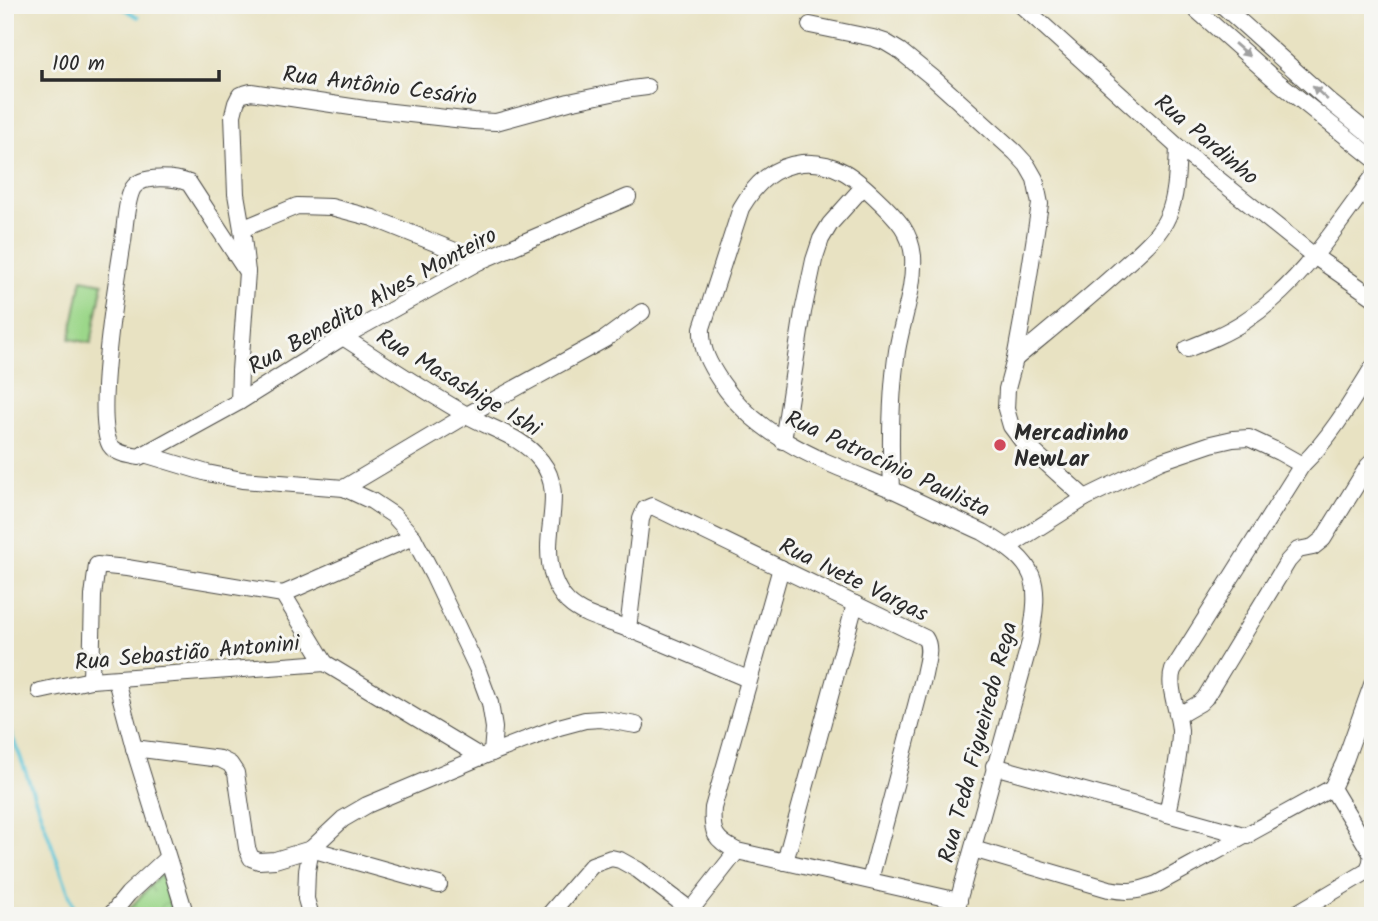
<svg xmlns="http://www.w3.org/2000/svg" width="1378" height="921" font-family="Kalam,sans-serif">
<defs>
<pattern id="park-crowns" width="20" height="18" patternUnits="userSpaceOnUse" patternTransform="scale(1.75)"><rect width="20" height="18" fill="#9cd78a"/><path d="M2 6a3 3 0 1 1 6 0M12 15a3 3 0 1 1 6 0" fill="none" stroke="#87b977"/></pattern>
</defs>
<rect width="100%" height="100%" fill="#f6f6f2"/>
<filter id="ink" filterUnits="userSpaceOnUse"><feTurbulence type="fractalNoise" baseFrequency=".0143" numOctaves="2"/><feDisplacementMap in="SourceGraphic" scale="14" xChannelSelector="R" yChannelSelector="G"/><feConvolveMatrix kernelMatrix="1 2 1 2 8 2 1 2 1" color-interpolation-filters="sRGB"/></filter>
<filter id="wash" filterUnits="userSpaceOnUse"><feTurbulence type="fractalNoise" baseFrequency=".00686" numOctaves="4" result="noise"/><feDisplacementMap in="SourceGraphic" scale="28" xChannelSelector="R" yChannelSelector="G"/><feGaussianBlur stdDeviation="1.57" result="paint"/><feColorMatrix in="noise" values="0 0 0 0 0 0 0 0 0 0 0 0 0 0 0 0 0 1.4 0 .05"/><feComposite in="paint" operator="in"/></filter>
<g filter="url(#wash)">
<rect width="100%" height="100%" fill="#e8e2c2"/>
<path fill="url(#park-crowns)" stroke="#64815a" stroke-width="2" d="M161,874L173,916H136L129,909Z"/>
<path fill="#9cd78a" stroke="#64815a" stroke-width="2" d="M82,279L103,283L91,343L70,339Z"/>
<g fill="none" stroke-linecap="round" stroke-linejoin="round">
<g stroke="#5fc7db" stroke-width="3.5">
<path d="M118,5L138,17"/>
<path d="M5,719L20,756L77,916"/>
</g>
</g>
</g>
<g filter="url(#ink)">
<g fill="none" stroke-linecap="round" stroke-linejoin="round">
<g stroke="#474642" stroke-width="18">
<g id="minor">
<path d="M1021,5L1178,147L1314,256L1373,297"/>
<path d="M1191,5L1272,77L1373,158"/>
<path d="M1222,5L1330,102L1373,137"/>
<path d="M810,25L873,38L885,42L900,51L932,77L1015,152L1027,165L1035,179L1040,204L1022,321L1015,359L1007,389L1006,409L1011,426L1023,442L1085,498"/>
<path d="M242,229L236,194L233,115L236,103L240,95L251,92L365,109L473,121L496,122L569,102L631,89L647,87"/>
<path d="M247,272L189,183C176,178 142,174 133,188C126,200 125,227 123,241C117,280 94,415 110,445C116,454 129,455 139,457L239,402L343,337L480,261L628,197"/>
<path d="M343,337C383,363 423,390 465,414C490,429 522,436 541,461C562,487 549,518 549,548C549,567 554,588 568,602C585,618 610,621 631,630C670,645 709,663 748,679"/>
<path d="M1187,349C1207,341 1227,333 1245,321C1300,285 1335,228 1373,177"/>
<path d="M1015,359C1051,329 1087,300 1122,268C1138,253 1159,237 1168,216C1177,196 1177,169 1178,147"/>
<path d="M239,402L240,371L247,272L242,229L297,206L331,207L373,218L480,261"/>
<path d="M783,441L803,312L814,260L821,239L830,224L863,187"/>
<path d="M144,454L207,473L242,480L344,488L372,501L393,515L413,537L433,575L477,668L490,703L494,728L492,753"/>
<path d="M344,488L467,415L605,339L642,312"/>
<path d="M892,490C890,444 890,397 897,351C902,320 915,288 913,256C912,246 908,235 902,226C892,212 859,180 844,172C831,165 816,162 802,163C773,166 755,184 741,208L702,328C701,350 709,364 721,382C760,441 829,463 891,489C922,503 952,518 983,532C1039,565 1041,579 1030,642L954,916"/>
<path d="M1008,547L1085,498L1161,461L1211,444L1233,439L1249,438L1279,452L1302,465"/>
<path d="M781,568L713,808C711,833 715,840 737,851L959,901"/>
<path d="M283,594L413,537"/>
<path d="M628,629L641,519L645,509L652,506L925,638C932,648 926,663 924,675L870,880"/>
<path d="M91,680L93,596L97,565L127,568L283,594L325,663"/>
<path d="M116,680L134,748L186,916"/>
<path d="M40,691L91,680L325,663L481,757"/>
<path d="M1179,715L1200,703L1205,698L1288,561L1298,550L1313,547L1323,539L1368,466L1373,461"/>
<path d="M134,748L220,759L230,764L236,773L247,848L251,858L259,861L275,860L311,849L439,885"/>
<path d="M994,766L1247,836"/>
<path d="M1332,788L1344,763L1373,682"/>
<path d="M1167,814C1172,787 1180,758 1180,731C1179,712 1167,687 1173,670L1302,465C1331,437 1352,401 1373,367"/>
<path d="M973,849L1109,889C1129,893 1138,891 1157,884L1332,788"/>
<path d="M785,862L855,604"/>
<path d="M110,916L128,894L167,858"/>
<path d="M311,916L306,899L307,871L311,849L343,819L367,805L481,757L559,727L585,720L601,719L636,725"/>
<path d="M548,916L592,865L611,858L620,860L638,870L698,916"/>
<path d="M686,916L737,851"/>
<path d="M1292,916L1366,872C1371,865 1372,861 1371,853L1332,788"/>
</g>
</g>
<use href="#minor" stroke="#fff" stroke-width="16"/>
</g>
<defs><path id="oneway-solid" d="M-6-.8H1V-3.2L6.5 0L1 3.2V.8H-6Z" transform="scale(1.75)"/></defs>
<g fill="#a0a0a0">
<use href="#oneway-solid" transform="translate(1242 50) rotate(41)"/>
<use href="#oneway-solid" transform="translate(1320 93) rotate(-138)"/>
</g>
</g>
<circle fill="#d1495b" stroke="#f6f6f2" stroke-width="2.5" cx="1000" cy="445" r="7"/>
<g text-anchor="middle" stroke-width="6" stroke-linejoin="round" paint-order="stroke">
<g font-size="23" fill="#2b2b2b" stroke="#f6f6f2">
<text transform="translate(380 85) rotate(7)" y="8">Rua Antônio Cesário</text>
<text transform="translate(1207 139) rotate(40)" y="8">Rua Pardinho</text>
<text transform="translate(372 300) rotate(-29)" y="8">Rua Benedito Alves Monteiro</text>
<text transform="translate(459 382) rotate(31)" y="8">Rua Masashige Ishi</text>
<text transform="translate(888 463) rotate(25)" y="8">Rua Patrocínio Paulista</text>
<text transform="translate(854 579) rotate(26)" y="8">Rua Ivete Vargas</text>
<text transform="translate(187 652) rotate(-5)" y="8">Rua Sebastião Antonini</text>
<text transform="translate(977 742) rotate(-75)" y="8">Rua Teda Figueiredo Rega</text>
</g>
<g font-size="23" font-weight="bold" fill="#2b2b2b" stroke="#f6f6f2" text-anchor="start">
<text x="1014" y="440">Mercadinho<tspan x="1014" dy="26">NewLar</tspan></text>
</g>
</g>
<rect width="1378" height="921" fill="none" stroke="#f6f6f2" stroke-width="28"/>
<path d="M42 70v10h177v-10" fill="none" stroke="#2b2b2b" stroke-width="3.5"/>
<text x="52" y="70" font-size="21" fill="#2b2b2b" stroke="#f6f6f2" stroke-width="5" paint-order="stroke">100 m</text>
</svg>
